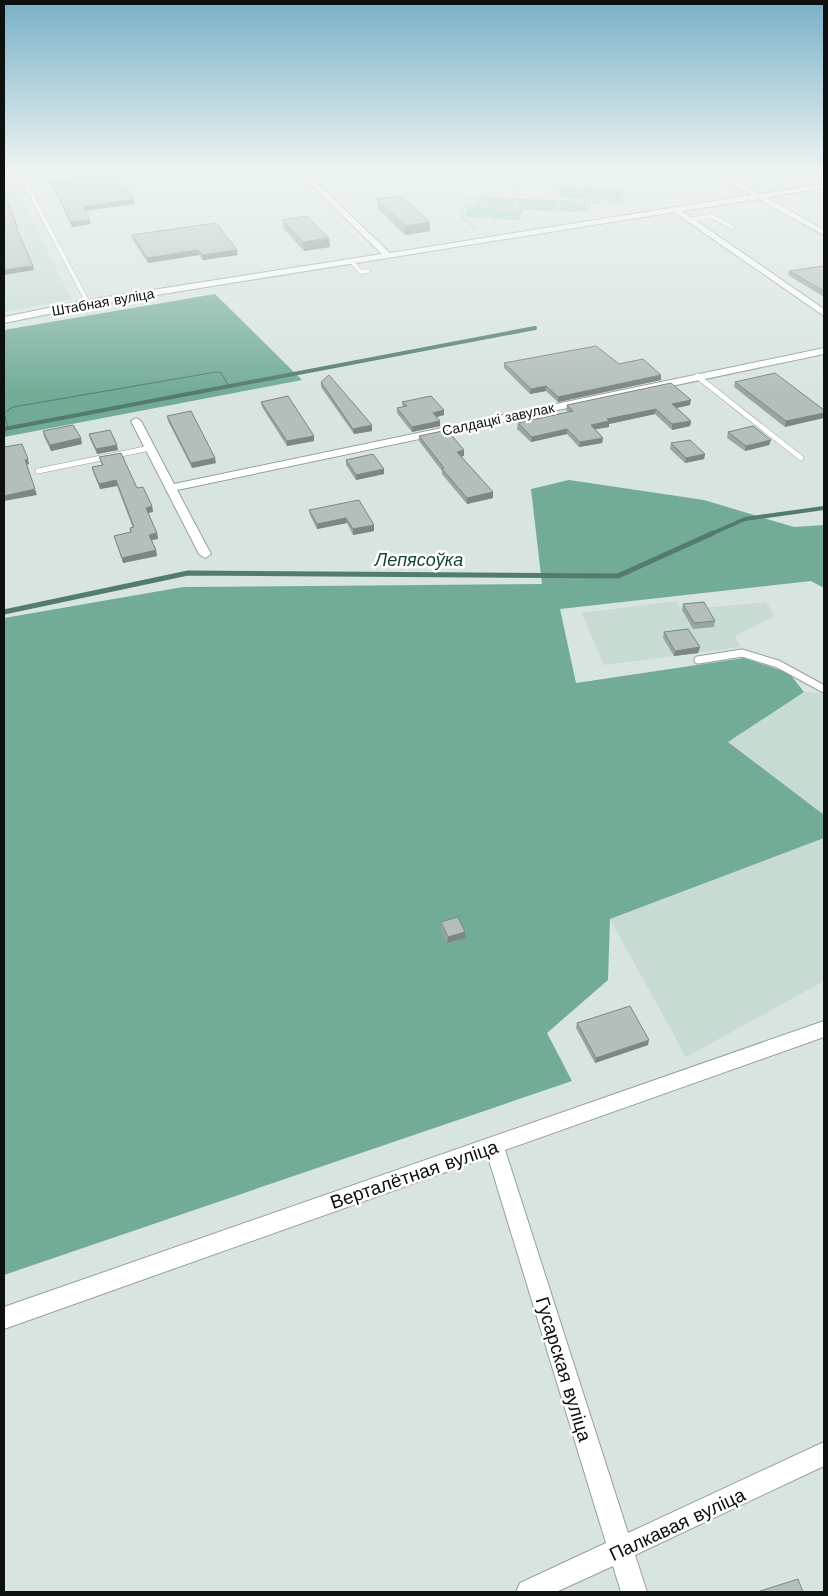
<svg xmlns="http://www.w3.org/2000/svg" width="828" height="1596" font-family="'Work Sans',sans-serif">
<rect width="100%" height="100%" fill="#d8e4df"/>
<g fill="#c7dbd3">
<path d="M4,171H9L71,299L4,312Z"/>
<path d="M677,601L682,610L766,602L775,616L735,636L741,647L604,665L582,613Z"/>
<path d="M804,692L824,693V815L728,742Z"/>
<path d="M824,838V981L686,1057L610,919Z"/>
</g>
<g fill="#99ceba">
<path d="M562,187L623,190L622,201L560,198Z"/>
<path d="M476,198L516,199L514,207L474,205Z"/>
<path d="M520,199L556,201L555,210L518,208Z"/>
<path d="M560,201L587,204L586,211L559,210Z"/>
<path d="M468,207L522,210L520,220L465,217Z"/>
</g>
<g fill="#72ac97">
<path d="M215,294L302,380L4,437V330Z"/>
<path d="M569,480L704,500L794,527L824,525V588L811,581L560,609L576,683L744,658L789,673L804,692L728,742L824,815V838L610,919L608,980L547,1033L572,1081L4,1275V618L183,587L542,584L531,489Z"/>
</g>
<path fill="#71ab96" stroke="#537c6d" d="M216,372L221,373L229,386L8,428L4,413L13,407Z"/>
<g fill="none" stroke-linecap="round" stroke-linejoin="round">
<path stroke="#537c6d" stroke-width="3" d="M528,329L535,328"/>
<g stroke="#537c6d" stroke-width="4">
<path d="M4,429L535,328"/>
<path d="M711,534L745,519L824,508"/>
</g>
<path stroke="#537c6d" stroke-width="5" d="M4,612L188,573L618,576L713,533"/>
<g stroke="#95a09c" stroke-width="5">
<g id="service-far2">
<path d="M19,171L88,303"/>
<path d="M361,177L411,171"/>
<path d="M689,220L712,216L732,227"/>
<path d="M351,261L361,272L368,271"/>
</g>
</g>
<g stroke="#95a09c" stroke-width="6">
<g id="service-far1">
<path d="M697,376L801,458"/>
<path d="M38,471L150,448"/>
</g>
</g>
<g stroke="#95a09c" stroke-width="9">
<path id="service" d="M698,660L742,653L778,664L824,689"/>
</g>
<g stroke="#95a09c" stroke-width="2">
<g id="minor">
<path d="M297,171H304L390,253L752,195L711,171H719L760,194L824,184V188L766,197L824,230V235L758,199L682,211L824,309V316L674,212L88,306L4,323V317L88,300L382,254Z"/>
<path d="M824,348V354L177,490L211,554L205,558L199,554L131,421L136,418L141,421L174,484Z"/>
<path d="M824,1021V1037L505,1150L628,1533L824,1442V1466L635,1555L647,1592H621L613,1566L556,1592H516L520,1583L606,1543L488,1157L4,1329V1307Z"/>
</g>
</g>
<g stroke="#8e9894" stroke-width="2" stroke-dasharray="1 2" stroke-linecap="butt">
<path d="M592,179V188"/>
<path d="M560,186L624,189V203L589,202"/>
<path d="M464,206L578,211"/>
<path d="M516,209L520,186"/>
<path d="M557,210L561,180"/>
<path d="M493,225L495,219"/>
<path d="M476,229L461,216L466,200L471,197L589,202V212"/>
</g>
<use href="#service-far2" stroke="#fff" stroke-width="4"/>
<use href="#service-far1" stroke="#fff" stroke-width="5"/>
<use href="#service" stroke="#fff" stroke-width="7"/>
<use href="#minor" fill="#fff" fill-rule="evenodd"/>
</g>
<g fill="#9aa4a0">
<path d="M83,171H114L135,204L85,211L91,224L72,227L52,186L51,182L87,177Z"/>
<path d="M377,199L430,231L405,235L377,208Z"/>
<path d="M282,220L329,238L330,247L304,251L283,228Z"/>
<path d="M132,235L238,255L203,260L199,255L148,263L133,240Z"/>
<path d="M824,266V297L788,275L789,271Z"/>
<path d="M504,363L619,364L661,380L558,402L546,391L530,394L504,368Z"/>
<path d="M321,382L372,425V431L354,434L321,387Z"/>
<path d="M735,382L824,410L785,427L734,387Z"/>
<path d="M261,402L314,441L287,446L262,407Z"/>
<path d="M402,402L444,410V415L436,417L440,426L412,432L397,413V408L403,407Z"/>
<path d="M567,405H690L677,408L691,421L690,426L672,430L655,414L609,424V427L595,429L603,438L602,443L579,447L567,434L531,442L517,429L518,423L568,412L566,410Z"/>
<path d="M167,416L216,463L192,468L168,421Z"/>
<path d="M43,431L82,444L51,451L44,437Z"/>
<path d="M728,432L771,440L769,445L745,451L727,438Z"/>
<path d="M89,434L118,450L97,454L90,439Z"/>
<path d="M419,436L464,456H461L493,492V498L467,504L442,474V471L419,441Z"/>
<path d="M671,443L705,454L704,459L685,463L670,449Z"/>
<path d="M99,457L137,488L152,506L153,512L148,513L157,533L158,539L152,540L156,550L157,556L123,563L114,536L130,532V528H133L117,486L100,489L93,472L92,467L102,465Z"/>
<path d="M346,460L384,474L356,480L346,465Z"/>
<path d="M309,510L374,525V531L353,535L347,523L317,529L310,515Z"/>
<path d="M683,604L715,621L714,627L693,629L682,610Z"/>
<path d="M664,632L700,647L698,653L674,656L663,638Z"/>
<path d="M441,922L465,938L447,943L441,928Z"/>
<path d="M577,1023L648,1045L595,1063L576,1028Z"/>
</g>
<g fill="#7d8682">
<path d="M341,171H359L341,173Z"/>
<path d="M134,199L135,204L84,211L83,207Z"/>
<path d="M90,220L91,224L72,227L71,222Z"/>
<path d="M430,222V231L405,235V226Z"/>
<path d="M329,238L330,247L304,251L303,242Z"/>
<path d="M198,250L199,255L148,263L147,258Z"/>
<path d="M237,250L238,255L203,260L202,255Z"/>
<path d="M33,266L34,270L4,275V270Z"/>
<path d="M661,375V380L558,402V397Z"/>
<path d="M546,386V391L530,394L531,389Z"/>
<path d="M691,400L690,405L671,409L672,404Z"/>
<path d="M656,409L655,414L609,424V427L591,430V425L607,419Z"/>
<path d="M444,410V415L433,418V413Z"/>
<path d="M824,413V418L785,427L786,421Z"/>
<path d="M440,421V426L412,432V427Z"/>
<path d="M691,421L690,426L672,430V424Z"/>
<path d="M372,425V431L354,434L353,429Z"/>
<path d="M567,429V434L531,442L532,437Z"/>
<path d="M314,436V441L287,446V441Z"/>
<path d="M81,438L82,444L51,451L50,445Z"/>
<path d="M603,438L602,443L579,447L580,442Z"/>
<path d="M771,440L769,445L745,451L746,446Z"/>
<path d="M117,445L118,450L97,454L96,449Z"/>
<path d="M464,450V456L457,457V452Z"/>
<path d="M705,454L704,459L685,463L686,458Z"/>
<path d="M215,458L216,463L192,468L191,463Z"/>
<path d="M28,459L29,464L27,465L25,460Z"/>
<path d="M384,469V474L356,480V475Z"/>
<path d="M116,480L117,486L100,489L99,484Z"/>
<path d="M35,489L37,495L4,501V496Z"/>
<path d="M493,492V498L467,504V498Z"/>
<path d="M152,506L153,512L147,513L146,508Z"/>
<path d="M346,518L347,523L317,529V524Z"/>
<path d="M374,525V531L353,535V529Z"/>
<path d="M157,533L158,539L150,540L149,535Z"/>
<path d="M156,550L157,556L123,563L122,558Z"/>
<path d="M700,647L698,653L674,656L675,651Z"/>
<path d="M465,932V938L447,943L448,937Z"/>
<path d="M649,1040L648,1045L595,1063L596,1058Z"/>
</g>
<g fill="#b3bfba" stroke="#7d8682">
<path d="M84,171H114L134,199L83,207L90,220L71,222L51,182L88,177Z"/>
<path d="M401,196L430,222L405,226L377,199Z"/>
<path d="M4,197H5L18,228H16L33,266L4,270Z"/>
<path d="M307,216L329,238L303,242L282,220Z"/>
<path d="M216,223L237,250L202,255L198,250L147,258L132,235Z"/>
<path d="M824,266V291L789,271Z"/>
<path d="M596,346L619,364L643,359L661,375L558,397L546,386L531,389L504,363Z"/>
<path d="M775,373L824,410V413L786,421L735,382Z"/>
<path d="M329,375L372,425L353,429L321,382Z"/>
<path d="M671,383L691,400L672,404L691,421L672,424L656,409L607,419L609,421L591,425L603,438L580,442L567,429L532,437L518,423L573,411L567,405Z"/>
<path d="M288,396L314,436L287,441L261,402Z"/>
<path d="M431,396L444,410L433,413L440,421L412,427L397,408L407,406L402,402Z"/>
<path d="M191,411L215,458L191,463L167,416Z"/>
<path d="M73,425L81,438L50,445L43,431Z"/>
<path d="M753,426L771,440L746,446L728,432Z"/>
<path d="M110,430L117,445L96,449L89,434Z"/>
<path d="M447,430L464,450L457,452L493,492L467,498L442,469L444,468L419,436Z"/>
<path d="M690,440L705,454L686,458L671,443Z"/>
<path d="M22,444L28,459L25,460L35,489L4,496V447Z"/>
<path d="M121,453L137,488L143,487L152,506L146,508L157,533L149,535L156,550L122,558L114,536L131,532L130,528L134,527L116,480L99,484L92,467L103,465L99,457Z"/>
<path d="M373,454L384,469L356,475L346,460Z"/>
<path d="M359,500L374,525L353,529L346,518L317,524L309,510Z"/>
<path d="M704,602L715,621L694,623L683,604Z"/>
<path d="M688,629L700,647L675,651L664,632Z"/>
<path d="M458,917L465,932L448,937L441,922Z"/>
<path d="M630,1006L649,1040L596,1058L577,1023Z"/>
<path d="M798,1579L803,1592H757Z"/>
</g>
<linearGradient id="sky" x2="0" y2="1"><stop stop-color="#78b0c7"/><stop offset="0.43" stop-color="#edf3f1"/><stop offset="1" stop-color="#edf3f1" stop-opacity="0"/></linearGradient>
<rect width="828" height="394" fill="url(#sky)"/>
<g text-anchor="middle" stroke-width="5" stroke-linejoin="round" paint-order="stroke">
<g font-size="14" fill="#0c100e" stroke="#fff">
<text transform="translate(103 302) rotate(-10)" y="5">Штабная вуліца</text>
<text transform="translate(498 419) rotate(-12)" y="5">Салдацкі завулак</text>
</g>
<g font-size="18" font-style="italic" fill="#134435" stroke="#fff">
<text x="419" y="566">Лепясоўка</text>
</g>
<g font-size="19" fill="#0c100e" stroke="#fff">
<text transform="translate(414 1174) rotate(-19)" y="7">Верталётная вуліца</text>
<text transform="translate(564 1369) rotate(73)" y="7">Гусарская вуліца</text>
<text transform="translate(677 1524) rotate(-25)" y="7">Палкавая вуліца</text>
</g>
</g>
<rect width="828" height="1596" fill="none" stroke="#0c100e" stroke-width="10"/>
</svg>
